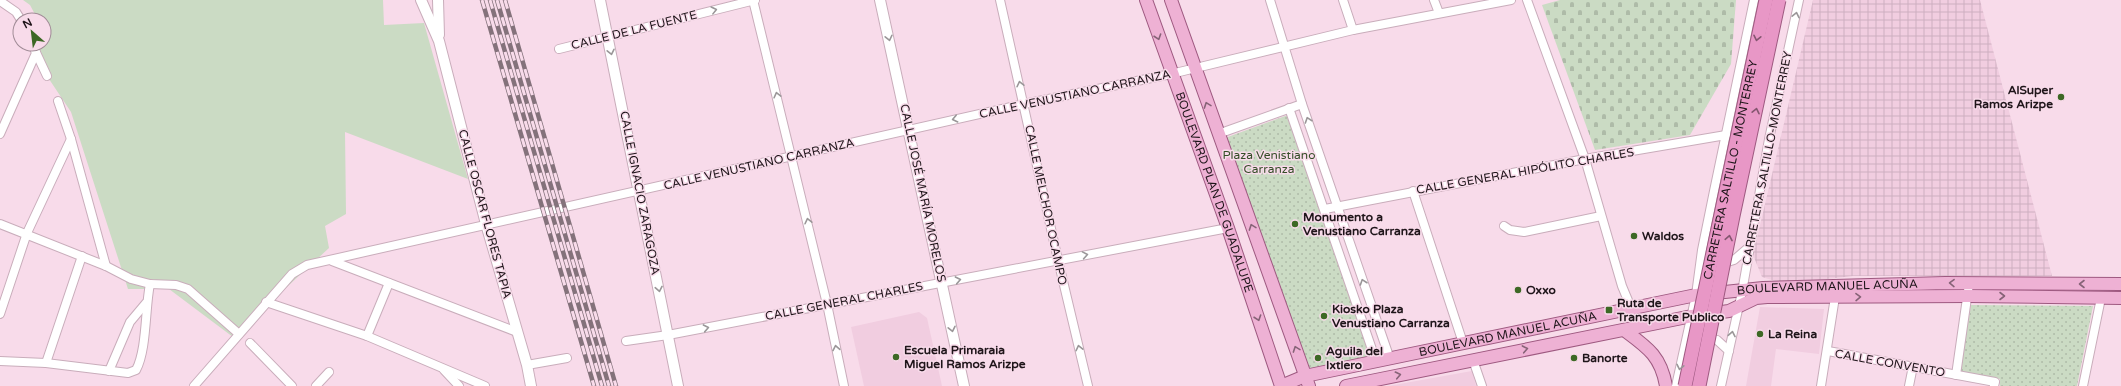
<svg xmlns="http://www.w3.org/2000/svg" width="2121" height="386" font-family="'Varela Round',sans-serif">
<defs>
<pattern id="industrial-grid" width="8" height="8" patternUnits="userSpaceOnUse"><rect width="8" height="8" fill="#f1cde0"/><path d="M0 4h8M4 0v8" fill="none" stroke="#ceafc0"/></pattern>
<pattern id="cemetery-stones" width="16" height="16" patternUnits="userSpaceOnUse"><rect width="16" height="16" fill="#cbdbc4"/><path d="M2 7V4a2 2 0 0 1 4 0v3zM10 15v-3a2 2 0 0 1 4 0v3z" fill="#aebba8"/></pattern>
<pattern id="park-dots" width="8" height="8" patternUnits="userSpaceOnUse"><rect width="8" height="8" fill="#cbdbc4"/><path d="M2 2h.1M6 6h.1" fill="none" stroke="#aebba8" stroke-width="1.8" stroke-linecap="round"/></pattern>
</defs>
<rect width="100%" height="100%" fill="#f8dbea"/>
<g fill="#f1cde0">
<path d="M1760,307L1824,309L1819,354L1776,349L1771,386H1746Z"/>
<path d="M919,312L927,318L942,386H864L851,327Z"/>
<path d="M1472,371L1476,386H1388Z"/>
</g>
<path fill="url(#industrial-grid)" d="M1813,0H1980L2052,276H1853L1785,284L1762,277L1753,255Z"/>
<path fill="#cbdbc4" d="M23,0H383L384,25L424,23L468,179L345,132L346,214L325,226L329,248L233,337L169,289H128L71,112L37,61L39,44H44V20H38L30,5Z"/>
<path fill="url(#cemetery-stones)" d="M1560,0H1736L1731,64L1690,135L1595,150L1542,5Z"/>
<g fill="url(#park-dots)">
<path d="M1288,115L1370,356L1306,370L1225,138Z"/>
<path d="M1971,305L2093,306L2077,386H2000V379L1960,371Z"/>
</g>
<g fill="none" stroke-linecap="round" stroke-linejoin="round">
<g stroke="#c9adbb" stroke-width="10">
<g id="minor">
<path d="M753,0L827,304L844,386"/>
<path d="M1000,0L1058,260L1088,386"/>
<path d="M1270,0L1302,104L1390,359"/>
<path d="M1343,0L1353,30"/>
<path d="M1434,0L1439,13"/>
<path d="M1527,0L1585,159L1622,286L1632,310"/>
<path d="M0,1L16,12L21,20"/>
<path d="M32,44L47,76"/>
<path d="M559,49L755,0"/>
<path d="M58,101L71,139L106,266"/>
<path d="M1289,108L1376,361"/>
<path d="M0,134L36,53"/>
<path d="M1218,134L1302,104"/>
<path d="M1413,191L1463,343"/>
<path d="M1325,209L1585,159L1726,135"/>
<path d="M0,224L106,266L131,279L150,284L176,285L188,289L239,334"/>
<path d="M1504,226L1510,230L1524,232L1601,216"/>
<path d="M332,261L517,332"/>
<path d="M1721,264L1734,260L1749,247"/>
<path d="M266,302L367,336L485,386"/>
<path d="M0,314L27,233L71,139"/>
<path d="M367,336L389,283"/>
<path d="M1705,337L1717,340L1729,351"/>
<path d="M626,341L668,335L1228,228"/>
<path d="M250,343L292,386"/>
<path d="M1828,351L1995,382L1994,386"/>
<path d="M1473,360L1482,386"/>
<path d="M0,361L46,363L128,373L136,370C147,350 145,308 150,284"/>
<path d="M46,363L82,256"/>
<path d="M527,365L567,358"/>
<path d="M444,370L459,386"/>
<path d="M109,371L130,322L146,303"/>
<path d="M1956,375L1969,284"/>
<path d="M194,386L292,274L307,265L1024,104L1171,74L1353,30L1511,0"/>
<path d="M316,386L329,372"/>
<path d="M1676,386L1696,295L1702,250L1714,191L1754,0"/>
<path d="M1721,386L1742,292L1769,139L1799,0"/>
<path d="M1821,386L1835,297L1838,293"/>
<path d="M1909,386L1913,366"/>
<path d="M2083,386L2101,298"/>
</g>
</g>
<g stroke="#c9adbb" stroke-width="12">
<g id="tertiary">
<path d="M421,0L439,41L486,224L527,365L531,386"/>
<path d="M438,0L439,35"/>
<path d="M600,0L678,386"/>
<path d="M880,0L964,386"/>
</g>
</g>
<g stroke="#9e5980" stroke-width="14">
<g id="primary">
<path id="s1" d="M1146,0L1228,228L1281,386"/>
<path d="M1171,0L1309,386"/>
<path d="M1624,330C1647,347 1661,356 1666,386"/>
<path id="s2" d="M1281,386L1305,376L1696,295L1763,288L1945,283L2121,284"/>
<path d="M1346,386L1692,316L1729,311L1756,298L1767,297L1968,296L2121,298"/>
</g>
</g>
<use href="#minor" stroke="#fff" stroke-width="8"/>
<use href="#tertiary" stroke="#fff" stroke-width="10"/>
<use href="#primary" stroke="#eeb1d4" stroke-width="12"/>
<g stroke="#84727b" stroke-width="4.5">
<g id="rail">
<path d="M482,0L594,386"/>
<path d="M490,0L602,386"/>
<path d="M497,0L609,386"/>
<path d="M505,0L616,386"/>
</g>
</g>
<use href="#rail" stroke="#f8dbea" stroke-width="3" stroke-dasharray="9" stroke-linecap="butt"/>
<g stroke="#9e5980" stroke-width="15" stroke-linecap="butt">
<g id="trunk-bridge">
<path id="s3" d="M1685,386L1766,0"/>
<path d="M1699,386L1733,216L1779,0"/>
</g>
</g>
<use href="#trunk-bridge" stroke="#e897c6" stroke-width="13"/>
</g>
<defs><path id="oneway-chevron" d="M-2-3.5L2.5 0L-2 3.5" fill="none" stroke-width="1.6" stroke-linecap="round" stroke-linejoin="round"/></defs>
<g stroke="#9a9698">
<use href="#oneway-chevron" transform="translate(714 10) rotate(-14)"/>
<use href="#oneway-chevron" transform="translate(1796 15) rotate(-78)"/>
<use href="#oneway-chevron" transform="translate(889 38) rotate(77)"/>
<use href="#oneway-chevron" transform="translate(611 52) rotate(78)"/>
<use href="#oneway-chevron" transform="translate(1020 84) rotate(-103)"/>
<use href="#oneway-chevron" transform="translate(777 95) rotate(-104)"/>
<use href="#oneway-chevron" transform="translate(955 119) rotate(167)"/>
<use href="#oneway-chevron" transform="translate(1308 120) rotate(-109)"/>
<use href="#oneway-chevron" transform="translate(808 221) rotate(-103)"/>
<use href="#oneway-chevron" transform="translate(1085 255) rotate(-10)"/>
<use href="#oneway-chevron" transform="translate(958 280) rotate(-11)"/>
<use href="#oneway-chevron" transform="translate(1363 282) rotate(-109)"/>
<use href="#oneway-chevron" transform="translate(659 289) rotate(79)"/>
<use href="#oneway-chevron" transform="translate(706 328) rotate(-11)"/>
<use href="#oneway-chevron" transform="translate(952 329) rotate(78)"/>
<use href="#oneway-chevron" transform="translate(1732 334) rotate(-79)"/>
<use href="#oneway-chevron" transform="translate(836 348) rotate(-101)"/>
<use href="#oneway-chevron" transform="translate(1079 348) rotate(-103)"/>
<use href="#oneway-chevron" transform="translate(1680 367) rotate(102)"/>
</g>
<g stroke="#866377">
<use href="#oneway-chevron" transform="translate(1158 37) rotate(71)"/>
<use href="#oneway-chevron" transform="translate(1207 105) rotate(-110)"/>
<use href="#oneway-chevron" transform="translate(1252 227) rotate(-110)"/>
<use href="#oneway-chevron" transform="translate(1952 283) rotate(-179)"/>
<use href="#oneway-chevron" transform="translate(2082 284) rotate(180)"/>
<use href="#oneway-chevron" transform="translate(2002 296)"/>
<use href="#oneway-chevron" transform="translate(1858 297) rotate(-1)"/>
<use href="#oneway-chevron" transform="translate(1258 318) rotate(71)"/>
<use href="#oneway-chevron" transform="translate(1296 349) rotate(-110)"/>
<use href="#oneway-chevron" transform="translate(1525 349) rotate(-11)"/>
<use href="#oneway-chevron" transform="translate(1398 375) rotate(-12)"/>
</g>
<g stroke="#845670">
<use href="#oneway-chevron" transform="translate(1757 38) rotate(102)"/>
<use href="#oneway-chevron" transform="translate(1756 111) rotate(-78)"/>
<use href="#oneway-chevron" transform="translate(1729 238) rotate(-79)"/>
</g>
<g fill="#3d6825" stroke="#f8dbea" stroke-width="1.5">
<circle cx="2061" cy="97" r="4"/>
<circle cx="1295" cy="224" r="4"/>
<circle cx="1634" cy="236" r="4"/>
<circle cx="1518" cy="290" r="4"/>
<rect x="1605" y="306" width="8" height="8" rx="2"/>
<circle cx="1324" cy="316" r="4"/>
<circle cx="1760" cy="334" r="4"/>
<circle cx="896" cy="357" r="4"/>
<circle cx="1318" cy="358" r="4"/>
<circle cx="1574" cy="358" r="4"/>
</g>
<g text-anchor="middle" stroke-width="3" stroke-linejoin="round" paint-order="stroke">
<g font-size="12" fill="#1f151a" stroke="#f8dbea">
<text transform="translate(634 30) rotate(-14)" y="4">CALLE DE LA FUENTE</text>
<text transform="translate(1075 94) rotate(-12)" y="4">CALLE VENUSTIANO CARRANZA</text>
<text transform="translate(1767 158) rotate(-79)" y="4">CARRETERA SALTILLO-MONTERREY</text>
<text transform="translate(759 164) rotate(-13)" y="4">CALLE VENUSTIANO CARRANZA</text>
<text dy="4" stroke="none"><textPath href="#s3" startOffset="221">CARRETERA SALTILLO - MONTERREY</textPath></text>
<text transform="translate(1525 171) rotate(-10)" y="4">CALLE GENERAL HIPÓLITO CHARLES</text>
<text transform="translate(640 193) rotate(79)" y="4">CALLE IGNACIO ZARAGOZA</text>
<text transform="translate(923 193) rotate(78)" y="4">CALLE JOSÉ MARÍA MORELOS</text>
<text dy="4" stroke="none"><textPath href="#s1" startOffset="204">BOULEVARD PLAN DE GUADALUPE</textPath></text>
<text transform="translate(1046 205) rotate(78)" y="4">CALLE MELCHOR OCAMPO</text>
<text transform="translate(485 214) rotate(75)" y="4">CALLE OSCAR FLORES TAPIA</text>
<text dy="4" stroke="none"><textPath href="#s2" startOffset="557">BOULEVARD MANUEL ACUÑA</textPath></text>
<text transform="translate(844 301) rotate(-11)" y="4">CALLE GENERAL CHARLES</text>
<text dy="4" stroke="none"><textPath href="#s2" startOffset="233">BOULEVARD MANUEL ACUÑA</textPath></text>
<text transform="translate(1890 363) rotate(10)" y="4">CALLE CONVENTO</text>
</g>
<g font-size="12" font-weight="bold" fill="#1f151a" stroke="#f8dbea" text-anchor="start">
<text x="2053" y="94" text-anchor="end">AlSuper<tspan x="2053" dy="14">Ramos Arizpe</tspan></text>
<text x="1303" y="221">Monumento a<tspan x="1303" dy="14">Venustiano Carranza</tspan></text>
<text x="1642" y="240">Waldos</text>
<text x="1526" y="294">Oxxo</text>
<text x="1617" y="307">Ruta de<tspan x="1617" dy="14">Transporte Publico</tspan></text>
<text x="1332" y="313">Kiosko Plaza<tspan x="1332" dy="14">Venustiano Carranza</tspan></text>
<text x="1768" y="338">La Reina</text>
<text x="904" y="354">Escuela Primaraia<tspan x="904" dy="14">Miguel Ramos Arizpe</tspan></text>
<text x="1326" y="355">Aguila del<tspan x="1326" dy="14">Ixtlero</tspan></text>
<text x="1582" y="362">Banorte</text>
</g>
<g font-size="12" fill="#344e27" stroke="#f8dbea">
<text x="1269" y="159">Plaza Venistiano<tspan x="1269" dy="14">Carranza</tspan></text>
</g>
</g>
<g transform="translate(32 32) rotate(332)"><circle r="19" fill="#f8dbea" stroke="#a18c97"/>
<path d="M0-3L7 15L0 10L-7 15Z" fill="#3d6825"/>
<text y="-6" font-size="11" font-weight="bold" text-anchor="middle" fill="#1f151a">N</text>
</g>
</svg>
